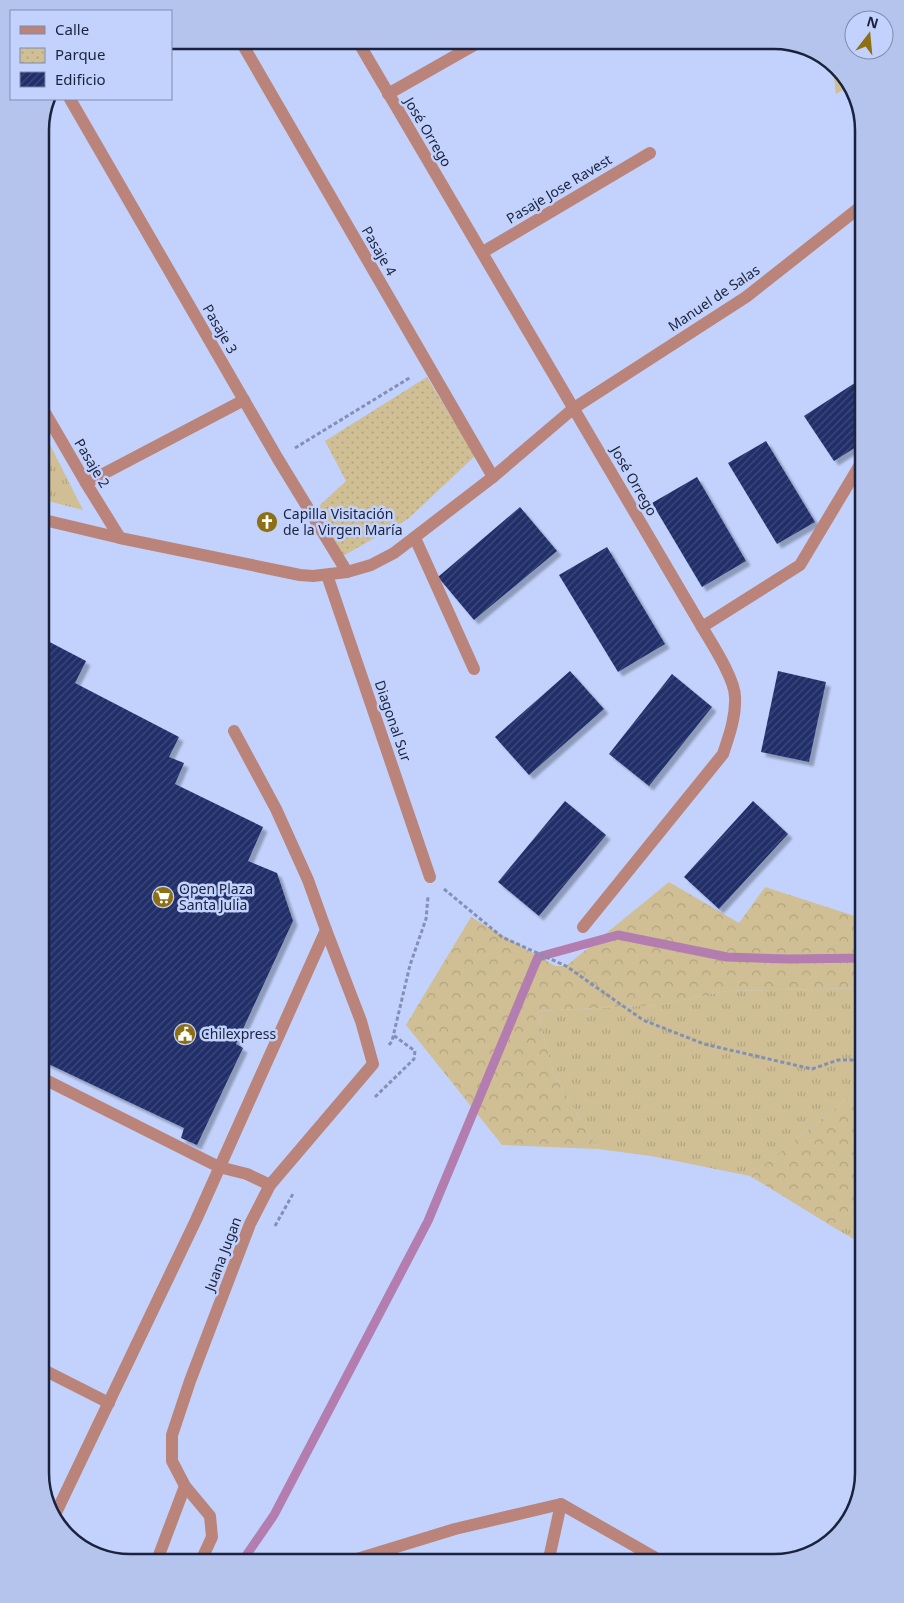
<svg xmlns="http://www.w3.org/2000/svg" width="904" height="1603" font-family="'Noto Sans',sans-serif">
<defs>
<pattern id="grass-tufts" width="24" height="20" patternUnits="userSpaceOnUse" patternTransform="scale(1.25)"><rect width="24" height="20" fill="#d0bf94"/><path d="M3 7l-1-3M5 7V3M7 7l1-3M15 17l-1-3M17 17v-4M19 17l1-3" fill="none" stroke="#b2a480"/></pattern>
<pattern id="forest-crowns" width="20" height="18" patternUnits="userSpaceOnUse" patternTransform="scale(1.25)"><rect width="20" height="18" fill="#d0bf94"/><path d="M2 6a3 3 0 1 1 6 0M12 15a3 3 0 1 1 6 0" fill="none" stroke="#b2a480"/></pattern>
<pattern id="park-dots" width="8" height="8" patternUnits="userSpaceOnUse" patternTransform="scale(1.25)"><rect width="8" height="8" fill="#d0bf94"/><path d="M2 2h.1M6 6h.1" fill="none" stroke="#b2a480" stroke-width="1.8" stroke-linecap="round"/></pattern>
<pattern id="building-hatch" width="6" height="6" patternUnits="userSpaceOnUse" patternTransform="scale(1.25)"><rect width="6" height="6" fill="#202f69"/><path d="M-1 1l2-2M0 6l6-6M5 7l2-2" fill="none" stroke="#3f4b7b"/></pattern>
<filter id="shadow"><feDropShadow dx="4.5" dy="4.5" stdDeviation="1" flood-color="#0004"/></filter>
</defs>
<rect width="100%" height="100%" fill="#c2d2fc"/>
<g fill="url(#grass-tufts)">
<path d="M832,62L850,86L836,94Z"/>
<path d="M40,425L83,510L40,499Z"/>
<path d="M864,988V1041L858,1090L750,1176L651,1156L598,1149L554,1075L537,1011L659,1005L726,991Z"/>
<path d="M864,1195V1245L833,1227Z"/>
</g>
<g fill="url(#forest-crowns)">
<path d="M669,882L739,923L765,887L864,919V988L726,991L659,1005L537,1011L554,1075L598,1149L502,1145L406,1025L471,917L555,966H566Z"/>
<path d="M864,1041V1195L833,1227L750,1176L858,1090Z"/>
</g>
<path fill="url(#park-dots)" d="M427,377L475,456L408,519L343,556L318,507L346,481L325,441Z"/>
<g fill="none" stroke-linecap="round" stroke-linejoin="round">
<path stroke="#b37eaf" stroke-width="9" d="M241,1563L274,1515L428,1221L538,957L618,935L727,957L789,959L864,958"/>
</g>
<g fill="url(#building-hatch)" filter="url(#shadow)">
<path d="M864,377V442L834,461L804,416Z"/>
<path d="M766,441L815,522L777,544L728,463Z"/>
<path d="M697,477L746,561L702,587L652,503Z"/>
<path d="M520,507L557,551L474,620L438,577Z"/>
<path d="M607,547L665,644L618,672L559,575Z"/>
<path d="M40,637L86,661L75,683L179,737L169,757L184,763L175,784L263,827L248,861L277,873L293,921L236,1044L243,1048L197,1145L181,1138L184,1128L40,1060Z"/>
<path d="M570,671L604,709L529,775L495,737Z"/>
<path d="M778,671L826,682L809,762L761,752Z"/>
<path d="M672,674L712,707L649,786L609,754Z"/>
<path d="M565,801L606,835L539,916L498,882Z"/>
<path d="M753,801L788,834L719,909L684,877Z"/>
</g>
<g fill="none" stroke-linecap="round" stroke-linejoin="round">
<g stroke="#8390b4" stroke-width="3" stroke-dasharray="4 2.5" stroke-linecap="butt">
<path d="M295,448L411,377"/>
<path d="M444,889L502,937L566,966L643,1020L704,1044L812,1069L838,1060H864"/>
<path d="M389,1045L392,1041L410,965L426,919L428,897"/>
<path d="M375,1097L414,1059L415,1051L393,1035"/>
<path d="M275,1226L294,1192"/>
</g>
<g stroke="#ba847b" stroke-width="12">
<path d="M240,40L493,477"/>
<path d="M357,40L702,627C712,644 735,679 735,697C736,717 729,736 723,754L583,927"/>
<path d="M388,94L483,40"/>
<path d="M70,99L278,459L347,572"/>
<path d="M483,252L650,153"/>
<path d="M40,404L86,483L120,538"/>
<path d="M86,483L244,400"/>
<path d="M40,519L120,538L300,575L313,576L347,572L371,565L394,553L493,477L574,408L746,297L864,204"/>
<path d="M415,538L474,669"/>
<path d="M327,575L430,877"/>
<path d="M702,627L800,565L864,458"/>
<path d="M40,1077L219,1167L247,1174L270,1185"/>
<path d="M40,1368L109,1403"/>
<path d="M54,1517L196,1220L326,930L308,880L276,809L234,731"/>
<path d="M156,1563L185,1486"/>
<path d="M200,1563L212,1537L210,1516L185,1486L172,1461V1435L190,1381L250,1224L270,1185L373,1064L361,1021L326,930"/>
<path d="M344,1563L455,1529L561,1504L654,1557L658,1563"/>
<path d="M548,1563L561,1504"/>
</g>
</g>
<defs>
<g id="church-disc" transform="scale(1.125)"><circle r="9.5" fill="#8e7014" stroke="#c2d2fc"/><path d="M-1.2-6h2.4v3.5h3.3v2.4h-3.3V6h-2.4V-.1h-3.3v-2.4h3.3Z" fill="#fff"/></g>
<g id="supermarket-disc" transform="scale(1.125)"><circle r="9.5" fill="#8e7014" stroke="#c2d2fc"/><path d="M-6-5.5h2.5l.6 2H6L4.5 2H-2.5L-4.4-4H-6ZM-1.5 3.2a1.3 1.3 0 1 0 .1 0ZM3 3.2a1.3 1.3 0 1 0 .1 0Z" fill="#fff"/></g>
<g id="civic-disc" transform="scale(1.125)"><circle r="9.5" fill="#8e7014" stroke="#c2d2fc"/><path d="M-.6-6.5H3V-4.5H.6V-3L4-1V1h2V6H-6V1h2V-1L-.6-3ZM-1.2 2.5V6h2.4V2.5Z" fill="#fff"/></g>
</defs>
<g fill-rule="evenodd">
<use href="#church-disc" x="267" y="522"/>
<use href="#supermarket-disc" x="163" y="897"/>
<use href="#civic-disc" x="185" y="1034"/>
</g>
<g text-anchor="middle" stroke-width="5" stroke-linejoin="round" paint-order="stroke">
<g font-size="14" fill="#1a223d" stroke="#c2d2fc">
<text transform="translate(428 132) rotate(59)" y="5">José Orrego</text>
<text transform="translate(559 189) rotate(-31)" y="5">Pasaje Jose Ravest</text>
<text transform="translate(379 251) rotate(60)" y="5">Pasaje 4</text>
<text transform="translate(714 298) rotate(-34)" y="5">Manuel de Salas</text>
<text transform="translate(220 329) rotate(60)" y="5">Pasaje 3</text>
<text transform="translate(92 463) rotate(59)" y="5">Pasaje 2</text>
<text transform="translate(634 481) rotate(60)" y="5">José Orrego</text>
<text transform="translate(393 721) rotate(71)" y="5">Diagonal Sur</text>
<text transform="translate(223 1254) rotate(-69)" y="5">Juana Jugan</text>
</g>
<g font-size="14" fill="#1a223d" stroke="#c2d2fc" text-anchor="start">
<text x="283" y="519">Capilla Visitación<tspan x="283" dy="16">de la Virgen María</tspan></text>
<text x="179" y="894">Open Plaza<tspan x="179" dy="16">Santa Julia</tspan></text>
<text x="201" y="1039">Chilexpress</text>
</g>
</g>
<path d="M0 0H904V1603H0ZM130 49H774A81 81 0 0 1 855 130V1473A81 81 0 0 1 774 1554H130A81 81 0 0 1 49 1473V130A81 81 0 0 1 130 49Z" fill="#b5c4ed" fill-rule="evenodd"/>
<path fill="none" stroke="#1a223d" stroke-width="2.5" d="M130 49H774A81 81 0 0 1 855 130V1473A81 81 0 0 1 774 1554H130A81 81 0 0 1 49 1473V130A81 81 0 0 1 130 49Z"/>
<rect x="10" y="10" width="162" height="90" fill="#c2d2fc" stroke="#7f8cb0"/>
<rect x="20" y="26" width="25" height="8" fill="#ba847b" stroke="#7f8cb0"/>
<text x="55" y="35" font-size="15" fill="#1a223d">Calle</text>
<rect x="20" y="48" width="25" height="15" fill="url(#park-dots)" stroke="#7f8cb0"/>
<text x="55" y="60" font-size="15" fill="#1a223d">Parque</text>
<rect x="20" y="72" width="25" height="15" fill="url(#building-hatch)" stroke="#7f8cb0"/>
<text x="55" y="85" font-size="15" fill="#1a223d">Edificio</text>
<g transform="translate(869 35) rotate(16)"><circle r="24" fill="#c2d2fc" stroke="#7f8cb0"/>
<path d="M0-4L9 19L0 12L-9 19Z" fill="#8e7014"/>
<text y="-8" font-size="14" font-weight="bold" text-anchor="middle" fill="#1a223d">N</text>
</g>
</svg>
